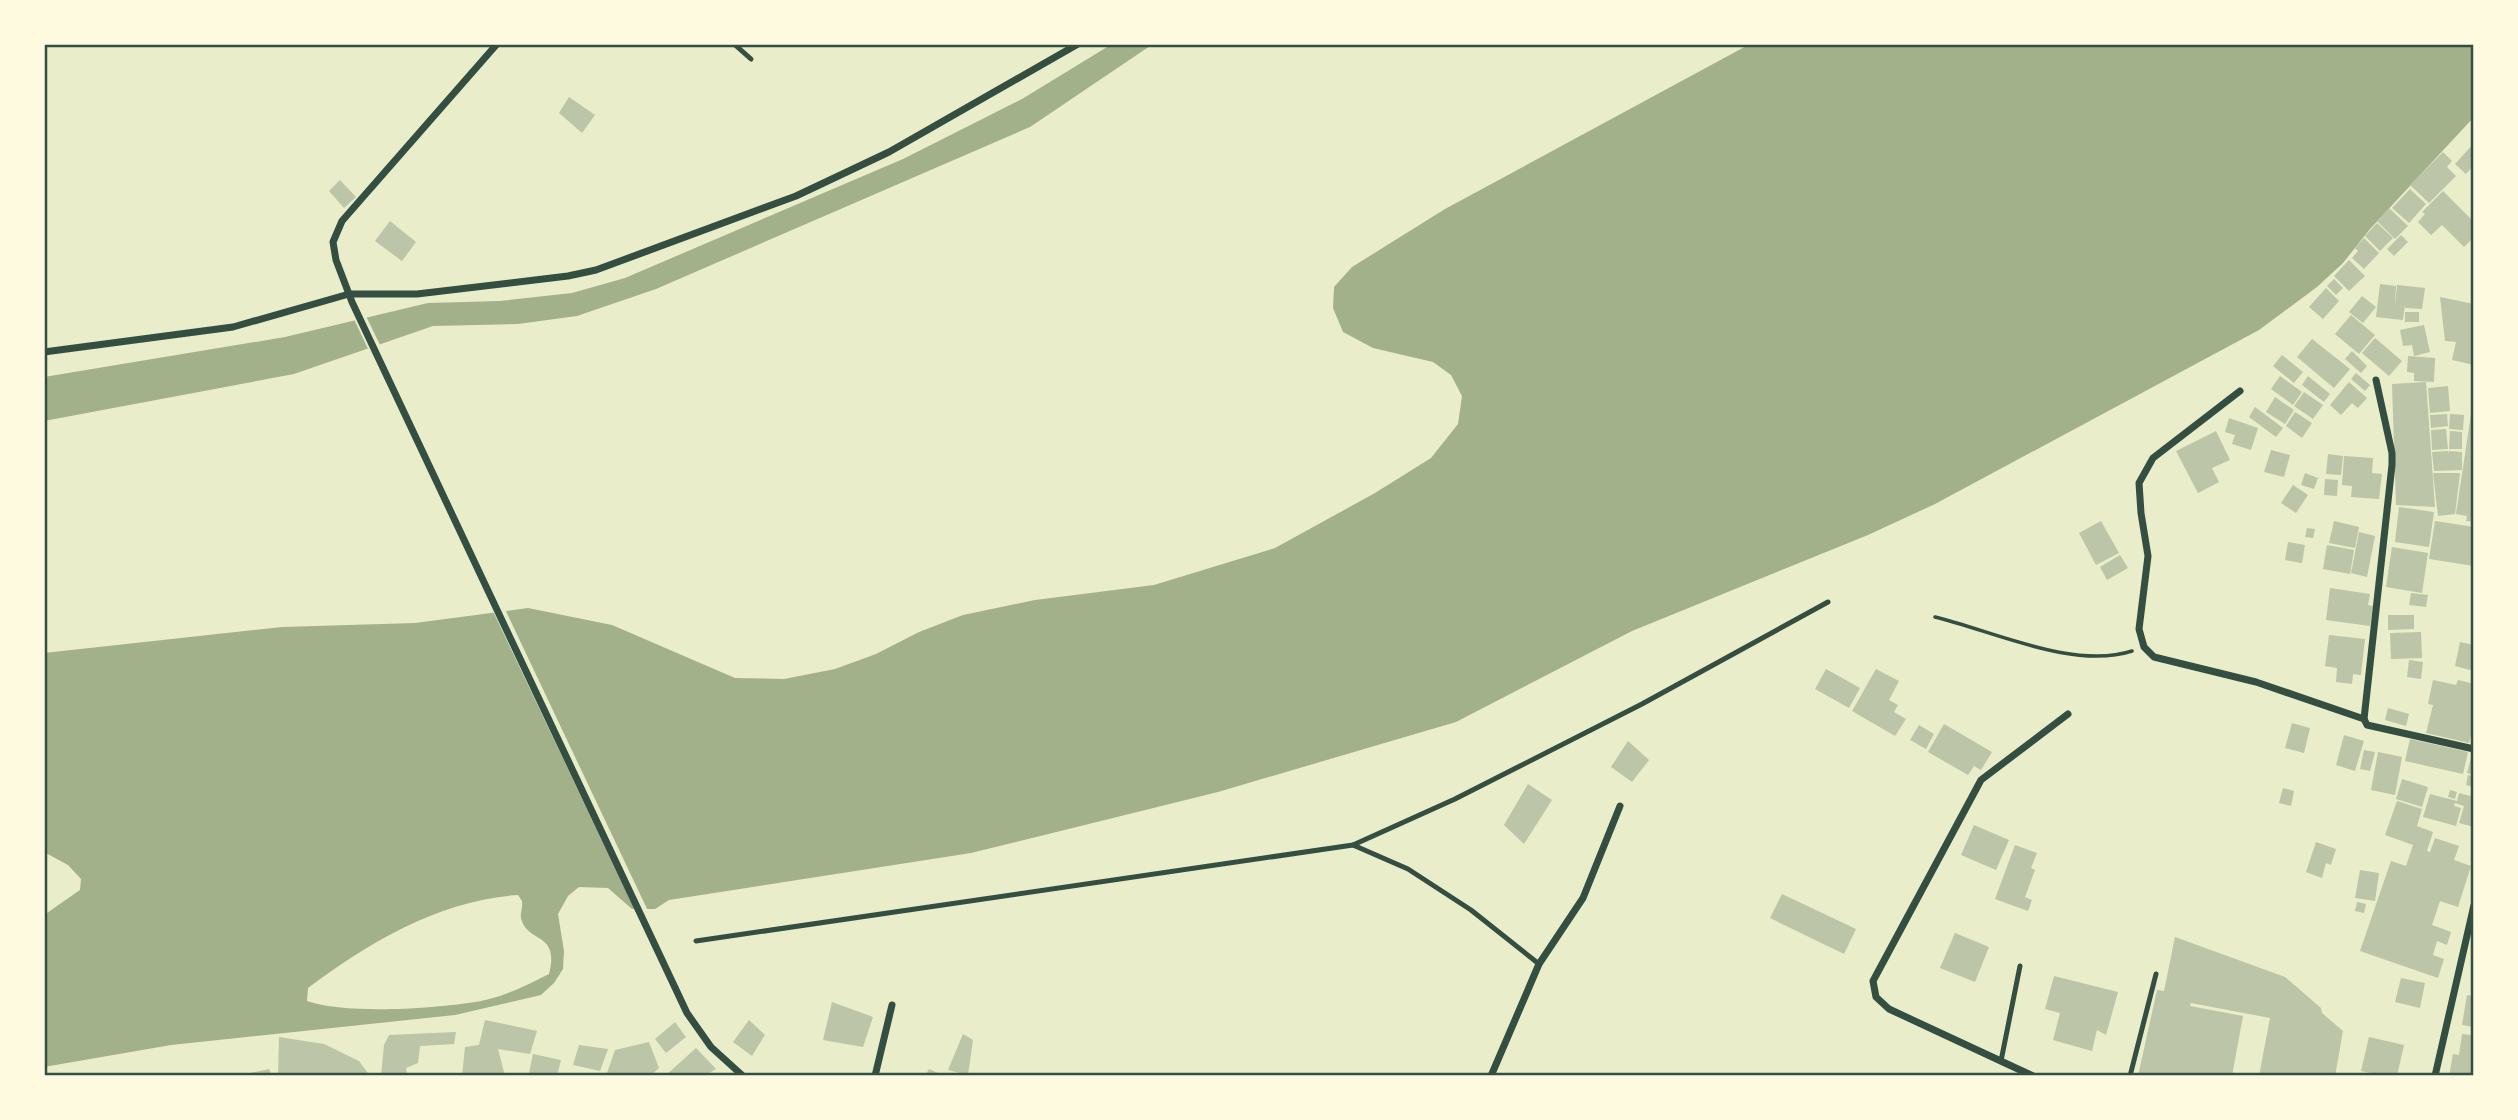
<svg xmlns="http://www.w3.org/2000/svg" width="2518" height="1120" font-family="'PT Serif',serif">
<rect width="100%" height="100%" fill="#e9edc9"/>
<g fill="#a3b18a" fill-rule="evenodd">
<path d="M1112,44H1153L1030,127L656,289L577,316L518,324L433,326L294,374L44,421V377L285,337L428,303L500,301L572,293L625,278L903,159L1022,99Z"/>
<path d="M1750,44H2474V117L2370,229L2343,263L2317,287L2259,330L1935,504L1868,535L1632,631L1456,722L1218,792L971,853L669,900L655,909H632L608,888L579,887L568,896L558,914L564,951L563,969L554,983L541,995L455,1015L171,1045L44,1067V915L80,890L81,879L68,865L44,852V653L282,627L415,623L528,608L612,625L735,678L784,679L835,669L876,654L919,632L963,615L1035,600L1154,585L1275,548L1375,493L1431,458L1458,424L1462,396L1451,375L1433,362L1373,348L1343,332L1333,308L1334,287L1352,267L1445,209ZM518,895L522,901C523,907 520,913 521,918C527,944 560,931 549,974C524,987 497,1000 468,1003C429,1009 343,1014 307,1001L308,988C369,942 440,900 518,895Z"/>
</g>
<g fill="#e9edc9">
<path d="M365,314L381,347L369,351L353,317Z"/>
<path d="M504,607L649,913L636,912L492,609Z"/>
</g>
<g fill="#bcc5a7">
<path d="M569,97L595,115L582,133L559,113Z"/>
<path d="M2474,143V165L2466,174L2455,164Z"/>
<path d="M2443,152L2452,161L2447,167L2456,176L2429,203L2410,185Z"/>
<path d="M340,180L356,197L344,208L329,191Z"/>
<path d="M2410,189L2426,204L2409,223L2392,208Z"/>
<path d="M2443,191L2474,222V237L2464,247L2442,225L2431,235L2418,222L2425,214L2422,212Z"/>
<path d="M2389,208L2408,226L2395,239L2377,221Z"/>
<path d="M390,221L416,242L402,261L375,241Z"/>
<path d="M2377,223L2393,238L2380,251L2365,236Z"/>
<path d="M2401,235L2408,242L2394,256L2387,249Z"/>
<path d="M2364,238L2379,253L2364,269L2352,258L2358,251L2355,248Z"/>
<path d="M2349,260L2365,276L2349,291L2334,276Z"/>
<path d="M2334,279L2343,288L2336,295L2327,286Z"/>
<path d="M2380,284L2396,286L2395,308L2397,285L2425,288L2422,309L2405,308V305L2403,320L2376,317Z"/>
<path d="M2326,288L2339,301L2323,319L2309,307Z"/>
<path d="M2362,296L2376,307L2363,323L2349,312Z"/>
<path d="M2440,297L2474,304V365L2452,360L2456,342L2445,341Z"/>
<rect x="2405" y="312" width="14" height="10"/>
<path d="M2351,315L2375,335L2359,354L2335,334Z"/>
<path d="M2424,325L2430,352L2414,356L2412,345L2403,346L2400,330Z"/>
<path d="M2375,338L2402,361L2389,376L2362,353Z"/>
<path d="M2312,339L2350,369L2334,388L2297,357Z"/>
<path d="M2352,351L2367,366L2361,373L2345,359Z"/>
<path d="M2282,355L2303,372L2294,383L2273,366Z"/>
<path d="M2408,356L2435,358L2434,382L2414,381V373L2407,372Z"/>
<path d="M2356,373L2370,385L2365,391L2351,379Z"/>
<path d="M2280,376L2302,392L2293,405L2271,389Z"/>
<path d="M2308,376L2330,394L2324,402L2302,385Z"/>
<path d="M2349,382L2367,398L2358,408L2352,403L2341,415L2330,405Z"/>
<path d="M2426,382L2435,507L2396,505L2392,384Z"/>
<path d="M2448,386L2450,411L2430,413L2428,388Z"/>
<path d="M2304,392L2323,405L2313,419L2294,406Z"/>
<path d="M2275,397L2294,410L2285,424L2266,412Z"/>
<path d="M2255,407L2283,428L2276,437L2249,417Z"/>
<path d="M2295,412L2312,423L2302,438L2286,426Z"/>
<path d="M2447,414L2448,426L2431,428L2430,415Z"/>
<path d="M2450,414L2464,415L2463,430L2449,429Z"/>
<path d="M2471,414H2474V522L2466,521L2467,516L2456,514Z"/>
<path d="M2229,418L2258,428L2251,450L2232,444L2235,435L2225,432Z"/>
<path d="M2446,429L2448,449L2432,450L2431,430Z"/>
<path d="M2216,431L2230,460L2212,468L2219,482L2198,493L2176,451Z"/>
<path d="M2450,431L2462,432V449H2449Z"/>
<path d="M2271,450L2290,455L2284,477L2264,472Z"/>
<path d="M2448,451L2449,454V451L2462,452V470L2434,471L2432,452Z"/>
<path d="M2328,454L2343,456L2341,475L2326,474Z"/>
<path d="M2344,456L2373,458L2372,473L2382,474L2379,499L2351,497L2352,486L2342,485Z"/>
<path d="M2305,473L2318,478L2314,489L2301,485Z"/>
<path d="M2433,473H2460L2455,514L2438,516Z"/>
<path d="M2325,479L2338,480L2337,496L2324,495Z"/>
<path d="M2293,485L2308,495L2296,513L2281,503Z"/>
<path d="M2399,507L2434,512L2429,547L2395,542Z"/>
<path d="M2101,521L2119,553L2096,565L2079,533Z"/>
<path d="M2334,521L2359,527L2355,548L2329,543Z"/>
<path d="M2435,521L2474,527V566L2429,559Z"/>
<path d="M2307,528L2315,529L2313,538L2305,537Z"/>
<path d="M2359,532L2375,536L2367,577L2351,573Z"/>
<path d="M2288,542L2305,545L2302,563L2285,560Z"/>
<path d="M2327,545L2354,550L2350,574L2323,569Z"/>
<path d="M2392,547L2428,553L2422,593L2386,587Z"/>
<path d="M2120,555L2128,568L2107,580L2100,567Z"/>
<path d="M2330,588L2370,594L2368,605L2373,606L2370,626L2326,620Z"/>
<path d="M2411,593L2428,595L2426,607L2409,605Z"/>
<path d="M2388,615H2414V629L2388,630Z"/>
<path d="M2421,632L2422,658L2391,659L2390,633Z"/>
<path d="M2329,635L2365,639L2361,675L2353,674L2352,684L2336,682L2337,668L2325,666Z"/>
<path d="M2460,642L2474,645V671L2455,666Z"/>
<path d="M2409,660L2423,662L2421,679L2407,677Z"/>
<path d="M1826,669L1860,688L1849,708L1815,689Z"/>
<path d="M1876,669L1899,681L1889,700L1898,705L1894,712L1906,719L1895,736L1852,711Z"/>
<path d="M2433,680L2456,685L2458,680L2474,684V722L2469,743L2426,733L2433,705L2428,704Z"/>
<path d="M2388,708L2409,714L2406,726L2385,720Z"/>
<path d="M2292,723L2310,728L2304,753L2285,748Z"/>
<path d="M1944,724L1992,752L1981,770L1974,766L1968,775L1928,752Z"/>
<path d="M1919,725L1934,734L1926,749L1910,740Z"/>
<path d="M2344,735L2364,741L2355,771L2336,765Z"/>
<path d="M2410,739L2468,752L2463,774L2405,761Z"/>
<path d="M1628,741L1649,760L1632,782L1611,767Z"/>
<path d="M2364,750L2375,752L2370,771L2360,769Z"/>
<path d="M2378,752L2402,757L2395,795L2371,790Z"/>
<path d="M2472,754L2474,755V775L2467,773Z"/>
<path d="M2468,775L2474,777V787L2466,785Z"/>
<path d="M2402,779L2428,787L2422,807L2396,799Z"/>
<path d="M1528,784L1552,800L1524,844L1504,825Z"/>
<path d="M2283,788L2294,791L2291,806L2279,803Z"/>
<path d="M2450,790L2457,792L2455,799L2448,797Z"/>
<path d="M2459,793L2474,797V827L2459,823L2464,806L2455,803L2454,806L2461,808L2456,826L2423,817L2430,794L2457,801Z"/>
<path d="M2397,801L2422,809L2417,826L2433,832L2427,851L2430,852L2435,838L2459,846L2454,860L2471,866L2458,907L2440,901L2432,925L2451,932L2447,945L2437,941L2433,955L2444,959L2438,978L2360,951L2391,861L2406,866L2413,845L2385,835Z"/>
<path d="M1974,825L2009,840L1996,870L1961,855Z"/>
<path d="M2316,842L2336,849L2331,865L2326,863L2322,878L2306,872Z"/>
<path d="M2015,845L2037,853L2031,868L2035,870L2025,897L2032,900L2028,911L1995,899Z"/>
<path d="M2360,870L2379,873L2375,901L2355,898Z"/>
<path d="M1782,894L1856,929L1844,954L1770,918Z"/>
<path d="M2357,902L2366,904L2364,913L2355,911Z"/>
<path d="M1955,933L1989,947L1975,982L1940,968Z"/>
<path d="M2175,937L2285,977L2321,1008L2322,1013L2343,1031L2335,1076H2259L2270,1018L2191,1003L2190,1006L2243,1016L2232,1076H2138L2157,990L2164,991Z"/>
<path d="M2054,976L2118,992L2106,1035L2097,1030L2092,1051L2053,1040L2060,1013L2045,1009Z"/>
<path d="M2401,978L2425,983L2420,1008L2395,1002Z"/>
<path d="M2467,995L2474,996V1076H2449L2453,1054L2459,1055L2462,1034L2471,1035L2473,1027L2462,1025Z"/>
<path d="M832,1002L873,1017L863,1047L823,1040Z"/>
<path d="M485,1020L537,1031L530,1054L498,1049L505,1076H462L465,1047L479,1045Z"/>
<path d="M749,1020L765,1035L752,1056L733,1042Z"/>
<path d="M675,1022L686,1037L666,1053L655,1039Z"/>
<path d="M456,1032L454,1044L420,1046L418,1063L406,1068L407,1075L381,1076L384,1045L389,1035Z"/>
<path d="M963,1034L973,1040L968,1075L948,1070Z"/>
<path d="M279,1037L324,1044L359,1061L370,1076H278Z"/>
<path d="M2369,1037L2404,1045L2397,1076H2384L2361,1071Z"/>
<path d="M649,1042L659,1068L650,1076H606L615,1050Z"/>
<path d="M579,1045L608,1049L600,1071L573,1065Z"/>
<path d="M696,1048L716,1069L704,1076H665Z"/>
<path d="M533,1054L561,1060L557,1076L529,1073Z"/>
<path d="M269,1069L272,1076H242L241,1075Z"/>
<path d="M929,1069L945,1076H925Z"/>
</g>
<g fill="none" stroke-linecap="round" stroke-linejoin="round">
<path stroke="#344e41" stroke-width="3.5" d="M1935,617C1993,631 2074,670 2132,651"/>
<g stroke="#344e41" stroke-width="5">
<path d="M734,44L751,59"/>
<path d="M1353,845L1408,869L1471,910L1539,964"/>
<path d="M696,941L1353,845L1455,799L1642,704L1828,602"/>
<path d="M2001,1061L2020,966"/>
<path d="M2130,1076L2156,974"/>
</g>
<g stroke="#344e41" stroke-width="7">
<path d="M497,44L342,221L333,242L336,260L352,302L687,1013L711,1047L743,1076"/>
<path d="M44,352L233,327L349,294H417L568,276L596,270L796,196L889,152L1078,44"/>
<path d="M2376,380L2392,453V465L2364,719L2367,725L2474,749"/>
<path d="M2240,391L2153,458L2139,483L2141,513L2148,556L2139,629L2144,647L2154,657L2256,682L2364,719"/>
<path d="M875,1076L892,1005"/>
<path d="M1491,1076L1539,964L1583,898L1620,806"/>
<path d="M2033,1076L1889,1009L1876,997L1873,981L1981,780L2068,714"/>
<path d="M2435,1076L2474,905"/>
</g>
</g>
<rect width="2518" height="1120" fill="none" stroke="#fefae0" stroke-width="91"/>
<rect x="46" y="46" width="2426" height="1028" fill="none" stroke="#344e41" stroke-width="2.5"/>
</svg>
